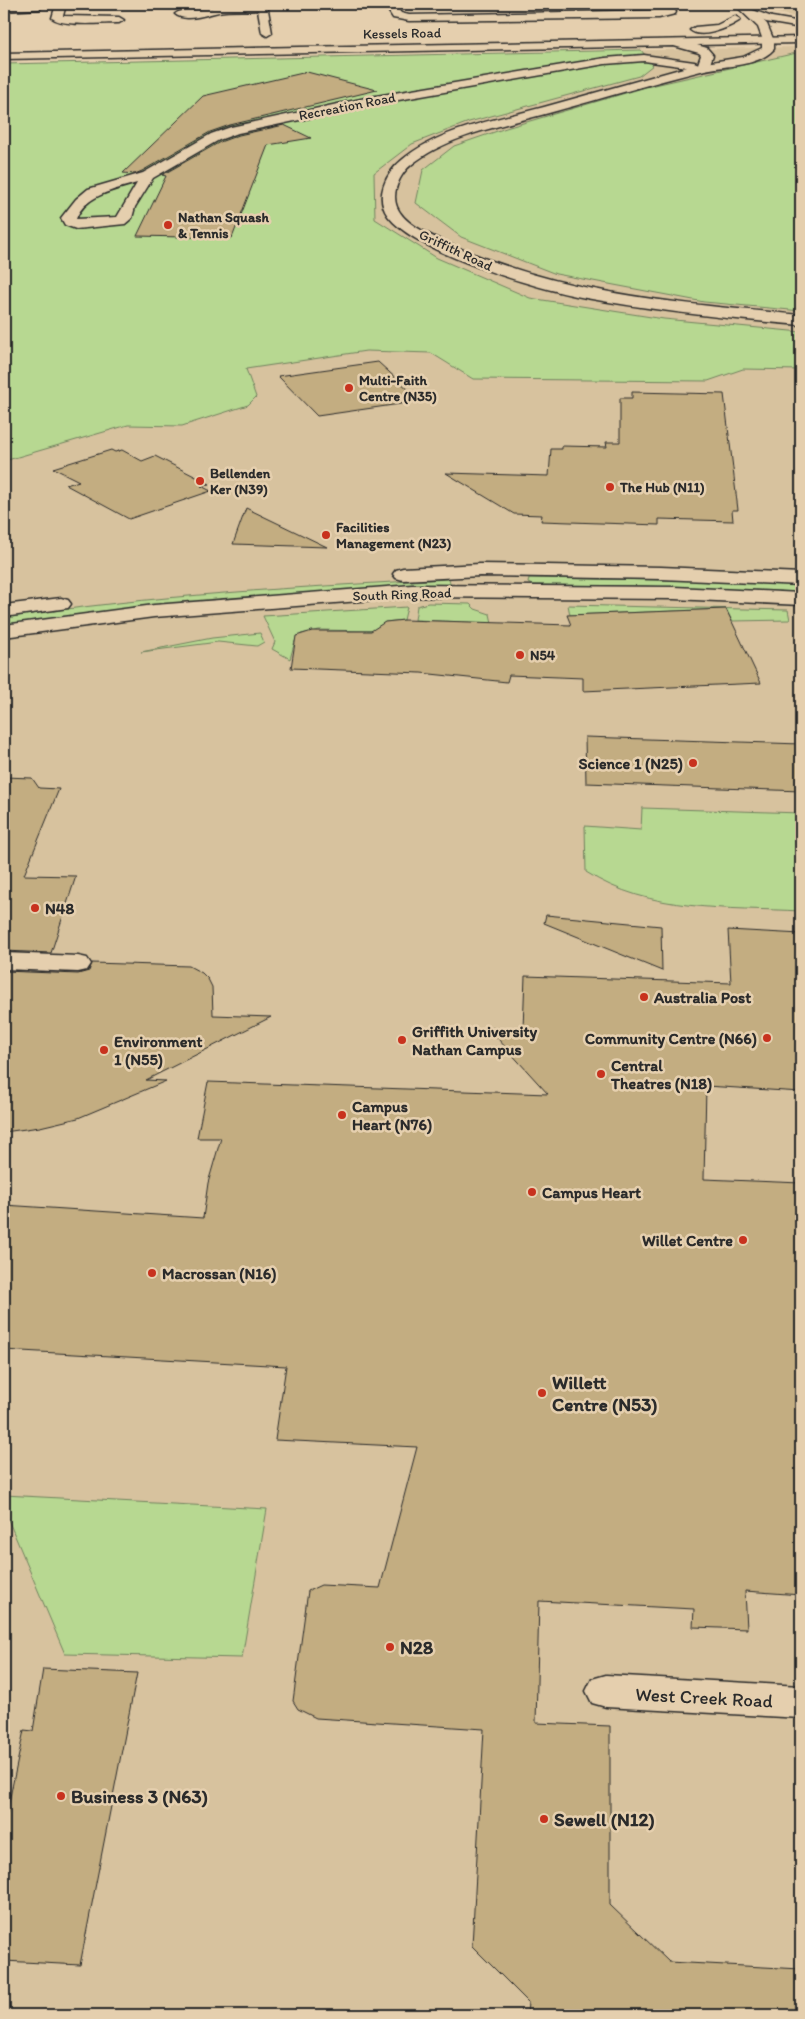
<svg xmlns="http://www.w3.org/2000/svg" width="805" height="2019" font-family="Itim,sans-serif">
<rect width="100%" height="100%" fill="#e5cfae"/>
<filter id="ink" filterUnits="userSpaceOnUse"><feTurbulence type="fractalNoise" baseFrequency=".02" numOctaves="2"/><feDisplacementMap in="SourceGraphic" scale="10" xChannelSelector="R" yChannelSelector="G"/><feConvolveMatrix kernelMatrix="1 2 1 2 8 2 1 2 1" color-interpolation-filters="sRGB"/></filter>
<g filter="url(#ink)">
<g fill="#d7c29e">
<path d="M760,4H801V18L765,10Z"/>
<path d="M801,47V2015H4V64Z"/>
</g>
<g fill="#b7d891" stroke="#71825e">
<path d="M641,50L653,65L639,76L469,122L412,144L374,173L375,219L437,258L530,298L664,319L801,332V370L743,369L708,381L473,379L431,353L366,351L246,369L256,397L248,405L182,426L128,425L4,461V64Z"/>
<path d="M801,52V311L704,302L556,274L461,237L416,203L423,170L454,146L506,128L646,87Z"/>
<path d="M529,578L725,581L801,584V592L645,586L532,585L528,583Z"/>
<path d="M449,579L451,587C301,593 153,604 4,625V618C151,595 300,587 449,579Z"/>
<path d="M428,603L470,604L475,609L490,614L492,623L415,620L417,606Z"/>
<path d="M568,605L788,610L790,620L732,621L726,609L570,615Z"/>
<path d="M407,607L404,620L385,622L373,631L319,630L301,634L295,641L290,659L272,649L275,642L263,616Z"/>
<path d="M260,633L264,642L257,646L218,642L141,652L212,638Z"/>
<path d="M642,808L801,813V911C728,907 650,913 586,872L585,826L641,830Z"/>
<path d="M4,1495L267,1509L242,1658L65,1654L4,1510Z"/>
</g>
<g fill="#c3ad81" stroke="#2b2b2b">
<path d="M307,72L377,90L230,125L210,132L142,171L135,174L123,173L203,96Z"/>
<path d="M284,125L311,138L268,145L232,238L137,236L166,176L162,175L220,142L239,135Z"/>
<path d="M378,362L421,401L317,416L278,376Z"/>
<path d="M632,392L724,394L738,510H732L733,521L659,519V525L541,521L542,515L514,514L446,473L549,476L551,449H562V446L607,447L606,442H620V398H632Z"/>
<path d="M111,450L115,452L122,450L142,461L155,456L210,484L201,486L211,491L129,519L66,485L79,481L53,468Z"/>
<path d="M246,508L327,547L233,544Z"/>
<path d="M726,609L761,683L583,691V678L509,675L507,682L421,673L291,668L296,636L312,631H371L385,622L404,620L571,625L567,615Z"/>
<path d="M585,737L801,744V791L586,783Z"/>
<path d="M4,777L32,778L39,788L59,789L24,875L76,876L51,953L4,951Z"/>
<path d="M546,915L661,926L662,971L544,923Z"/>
<path d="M728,930L801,934V1092L706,1086L704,1179L801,1183V1595L745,1591L747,1629L693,1627L694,1609L539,1601L536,1723L610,1726V1905L669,1962L801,1969V2015H527L528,2002L472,1946L484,1729L316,1718L298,1709L293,1701L308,1591L321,1585L380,1588L417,1447L275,1440L286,1366L4,1350V1205L203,1218L208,1183L221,1138H197L208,1082L548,1094L488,1028L523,1029L525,976L731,983Z"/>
<path d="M92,963L189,966L202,973L208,979L212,987L213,1015L271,1017L146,1080L166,1081L78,1118L40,1127L4,1132V971L78,974L89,971Z"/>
<path d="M43,1669L137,1673L80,1965L4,1961V1826L24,1730L33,1731Z"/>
</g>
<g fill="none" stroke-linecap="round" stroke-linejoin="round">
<g stroke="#2b2b2b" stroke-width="3">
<g id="minor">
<path d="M43,4L44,6L39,9L4,11V5Z"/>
<path d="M56,4H66L63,16L119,17L124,20L119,23C104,23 62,27 52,18Z"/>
<path d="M220,4H267L272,33L267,36L262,33L258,10C247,11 236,10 225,11C212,12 186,24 175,14C184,6 206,13 220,4Z"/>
<path d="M384,4H394L401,13L409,15L664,10L657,4H670L676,12L675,14L659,18L409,21L393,18Z"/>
<path d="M768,38L774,41V49C757,68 723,65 701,71C652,83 604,98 556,111C510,124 449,134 411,165C400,174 391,192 397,207C404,224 430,235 445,242C562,295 675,303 801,315V325C730,319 657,311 586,298C539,289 417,254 388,216C374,197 386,173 402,160C438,129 499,119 544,107C592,94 639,80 687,67L644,61L605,64L370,105L238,133L219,140L153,178L135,207L132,218L125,224L76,229L65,225L61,218L76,199L88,189L143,173L211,134L231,127L370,97L605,58L644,55L694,62L699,64L743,57L762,48V41ZM137,183L117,217L76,219C85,195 114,190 137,183Z"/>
<path d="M480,564L661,567L801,573V585L661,579L480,576L403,580L396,578L393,574L396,570L403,568Z"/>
<path d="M412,585L674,587L801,593V605L674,599L412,597L154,617L4,637V625L154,605Z"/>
<path d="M61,598L68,600L71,604L68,608L4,617V605Z"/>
<path d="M4,953L78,956L87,958L91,964L87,970L78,972L4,969Z"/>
<path d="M606,1675L801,1686V1718L606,1707L592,1703L586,1691L592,1679Z"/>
</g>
</g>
<g stroke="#2b2b2b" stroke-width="3">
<path id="major" d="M734,4H745L767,24L774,41L772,43H764L758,27Z"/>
</g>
<g stroke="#2b2b2b" stroke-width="3">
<g id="highway">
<path d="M750,9L772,17L801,22V28L766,22L746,14L745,12Z"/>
<path d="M735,16L740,19L739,21C728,28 701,40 690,30L695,27L717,25Z"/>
<path d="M801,37V43L697,45L707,48L713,55L709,67L703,70L697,67L701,55L699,53L674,46L4,59V53Z"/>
</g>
</g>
<use href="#minor" fill="#e5cfae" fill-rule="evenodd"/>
<use href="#major" fill="#e5cfae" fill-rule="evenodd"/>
<use href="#highway" fill="#e5cfae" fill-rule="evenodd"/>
</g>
</g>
<g fill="#c8321e" stroke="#e5cfae" stroke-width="2">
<circle cx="168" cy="225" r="5"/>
<circle cx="349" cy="388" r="5"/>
<circle cx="200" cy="481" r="5"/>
<circle cx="610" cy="487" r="5"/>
<circle cx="326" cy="535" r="5"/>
<circle cx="520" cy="655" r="5"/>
<circle cx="693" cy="763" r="5"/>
<circle cx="35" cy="908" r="5"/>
<circle cx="644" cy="997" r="5"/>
<circle cx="767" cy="1038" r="5"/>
<circle cx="402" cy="1040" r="5"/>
<circle cx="104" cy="1050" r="5"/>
<circle cx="601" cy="1074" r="5"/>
<circle cx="342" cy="1115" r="5"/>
<circle cx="532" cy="1192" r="5"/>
<circle cx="743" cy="1240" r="5"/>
<circle cx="152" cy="1273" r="5"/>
<circle cx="542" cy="1393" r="5"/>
<circle cx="390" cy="1647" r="5"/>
<circle cx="61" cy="1796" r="5"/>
<circle cx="544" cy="1819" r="5"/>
</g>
<g text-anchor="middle" stroke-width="5" stroke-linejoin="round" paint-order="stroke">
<g font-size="14" fill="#2b2b2b" stroke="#e5cfae">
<text transform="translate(402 33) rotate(-1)" y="5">Kessels Road</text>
<text transform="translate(347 106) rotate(-11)" y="5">Recreation Road</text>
<text transform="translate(456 250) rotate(25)" y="5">Griffith Road</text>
<text transform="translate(402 594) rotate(-2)" y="5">South Ring Road</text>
</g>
<g font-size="14" font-weight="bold" fill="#2b2b2b" stroke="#e5cfae" text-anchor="start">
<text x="178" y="222">Nathan Squash<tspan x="178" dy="16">&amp; Tennis</tspan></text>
<text x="359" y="385">Multi-Faith<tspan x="359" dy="16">Centre (N35)</tspan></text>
<text x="210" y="478">Bellenden<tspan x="210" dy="16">Ker (N39)</tspan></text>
<text x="620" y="492">The Hub (N11)</text>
<text x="336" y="532">Facilities<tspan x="336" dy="16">Management (N23)</tspan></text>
<text x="530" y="660">N54</text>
</g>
<g font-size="16" font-weight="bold" fill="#2b2b2b" stroke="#e5cfae" text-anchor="start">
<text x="683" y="769" text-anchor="end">Science 1 (N25)</text>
<text x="45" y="914">N48</text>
<text x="654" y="1003">Australia Post</text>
<text x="412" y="1037">Griffith University<tspan x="412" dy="18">Nathan Campus</tspan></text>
<text x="757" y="1044" text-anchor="end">Community Centre (N66)</text>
<text x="114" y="1047">Environment<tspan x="114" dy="18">1 (N55)</tspan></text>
<text x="611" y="1071">Central<tspan x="611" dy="18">Theatres (N18)</tspan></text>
<text x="352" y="1112">Campus<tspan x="352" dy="18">Heart (N76)</tspan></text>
<text x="542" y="1198">Campus Heart</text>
<text x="733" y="1246" text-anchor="end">Willet Centre</text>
<text x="162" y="1279">Macrossan (N16)</text>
</g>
<g font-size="19" font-weight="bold" fill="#2b2b2b" stroke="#e5cfae" text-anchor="start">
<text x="552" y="1389">Willett<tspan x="552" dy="22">Centre (N53)</tspan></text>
<text x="400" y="1654">N28</text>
<text x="71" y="1803">Business 3 (N63)</text>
<text x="554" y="1826">Sewell (N12)</text>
</g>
<g font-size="19" fill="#2b2b2b" stroke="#e5cfae">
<text transform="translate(704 1697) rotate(3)" y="7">West Creek Road</text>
</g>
</g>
<rect width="805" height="2019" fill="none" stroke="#e5cfae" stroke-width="20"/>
<rect x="10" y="10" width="785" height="1999" fill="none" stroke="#2b2b2b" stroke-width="2" filter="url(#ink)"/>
</svg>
